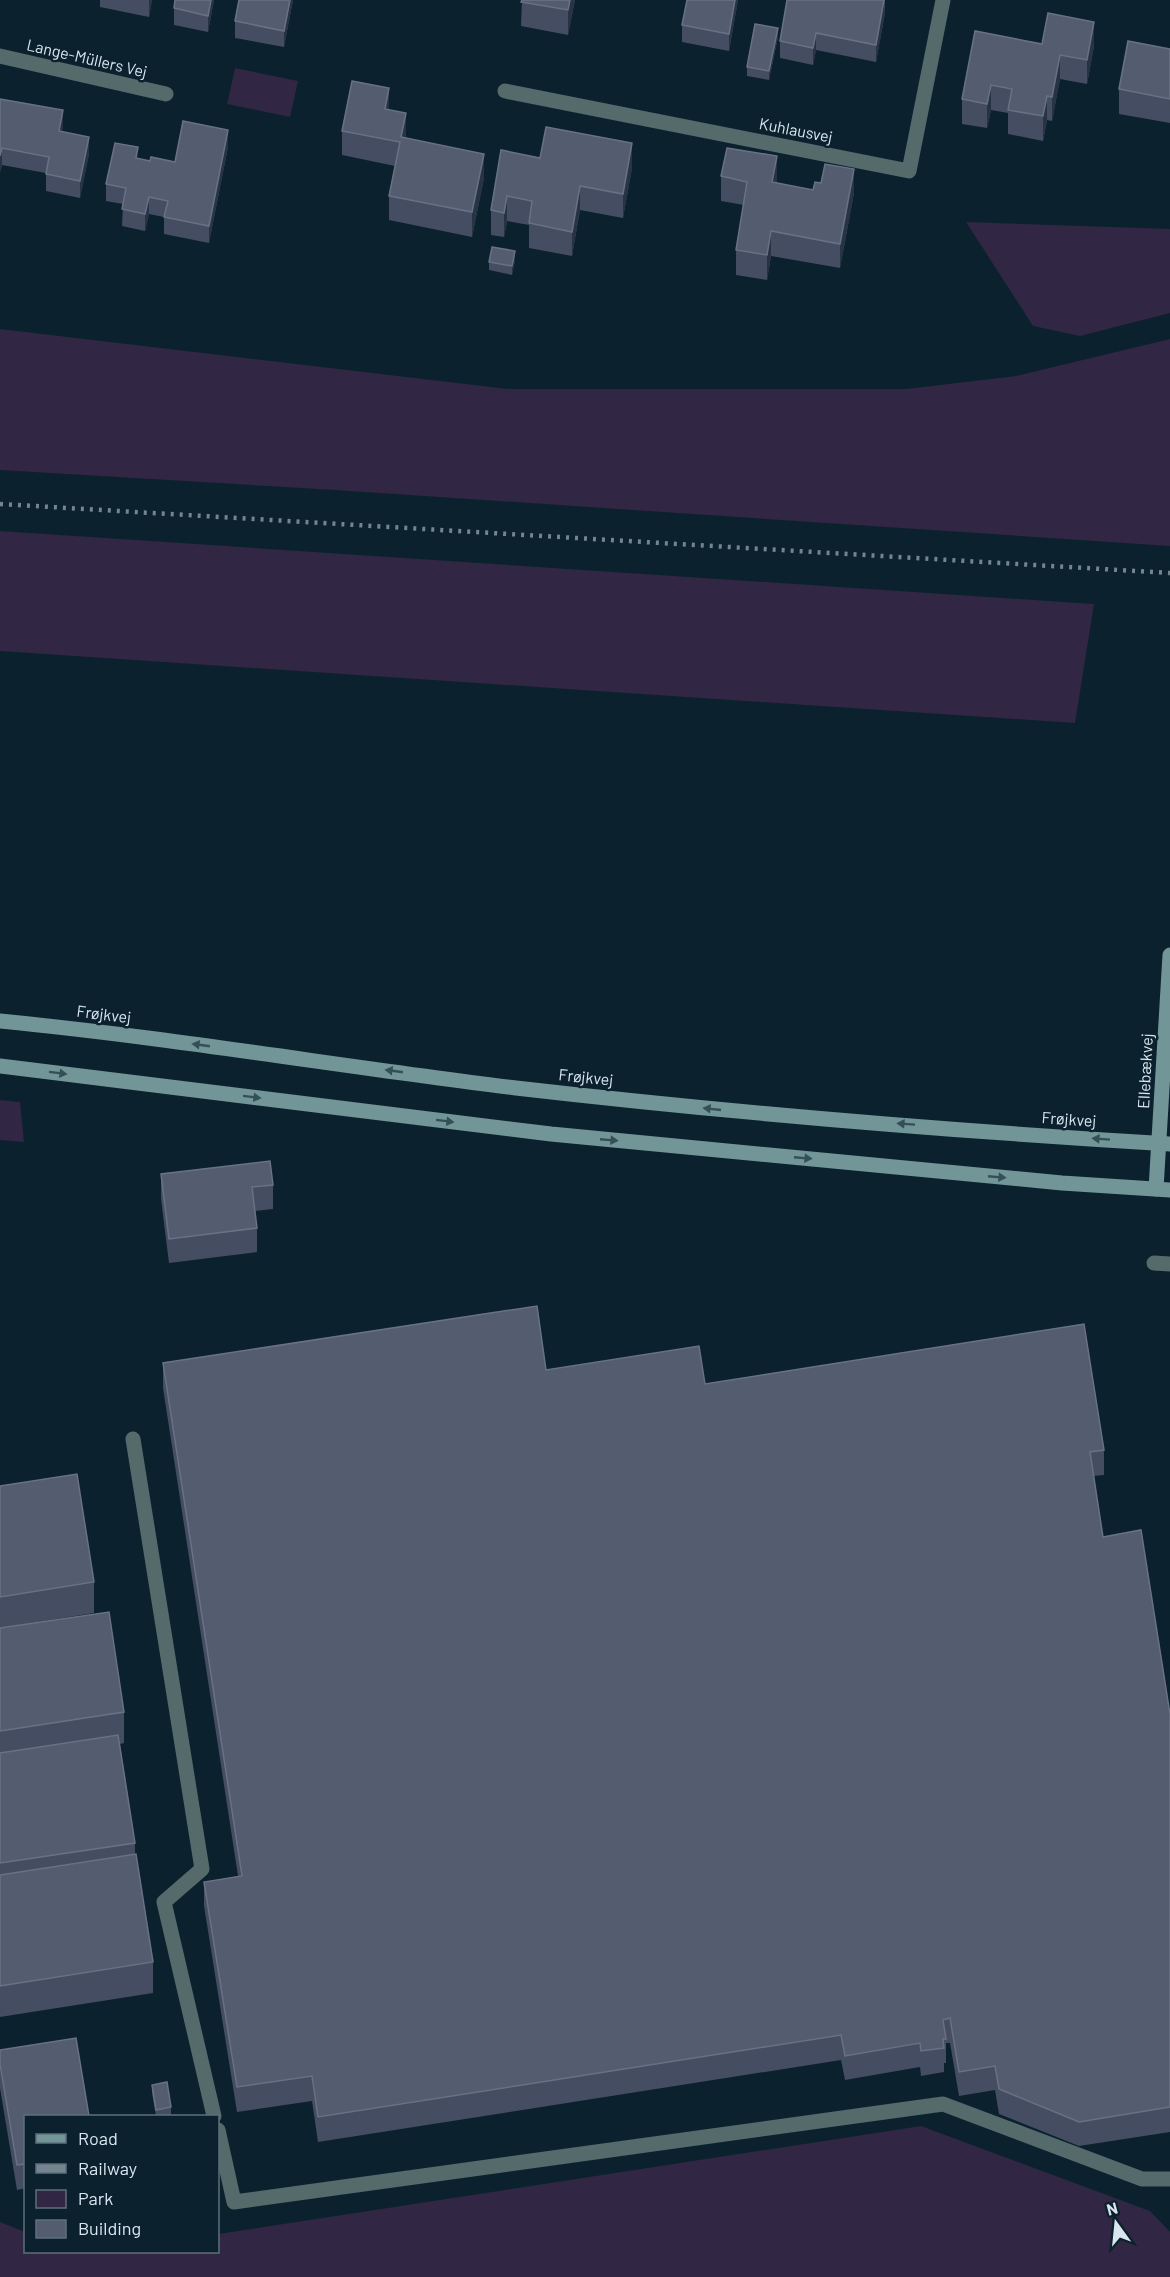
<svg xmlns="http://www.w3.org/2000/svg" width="1170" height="2277" font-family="Barlow,sans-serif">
<rect width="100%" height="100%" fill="#0b212e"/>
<g fill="#312643">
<path d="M235,68L298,81L290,117L227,104Z"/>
<path d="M966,222L1170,229V313L1080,336L1033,326Z"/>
<path d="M0,329L508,389H906L1016,376L1170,339V546L335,490L0,470Z"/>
<path d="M0,531L1094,604L1075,723L0,651Z"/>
<path d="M0,1100L20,1102L24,1142L0,1140Z"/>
<path d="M921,2126L1150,2211L1170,2232V2277H0V2222L25,2232L26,2252H218V2234Z"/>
</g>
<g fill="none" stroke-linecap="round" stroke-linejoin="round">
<g stroke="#546a6b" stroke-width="15">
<path d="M1154,1263L1170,1264"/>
<path d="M133,1439L202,1869L164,1902L214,2116"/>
<path d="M218,2130L234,2202L943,2104L1142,2179H1170"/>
</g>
<g stroke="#546a6b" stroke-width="15">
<path d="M0,56L166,94"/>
<path d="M505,91L909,171L943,0"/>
</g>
<g stroke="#729597" stroke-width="15">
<path d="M0,1021C173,1038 344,1067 516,1088C733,1113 952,1131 1170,1144"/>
<path d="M0,1066L551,1134L1062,1183L1170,1190"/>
<path d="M1156,1189L1170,955"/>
</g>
<path stroke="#748590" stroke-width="4.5" stroke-dasharray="3 6" stroke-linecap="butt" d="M0,504L1170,573"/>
</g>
<g fill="#444d61">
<path d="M100,0H152L149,17L100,7Z"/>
<path d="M175,0H214L208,32L174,25V8Z"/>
<path d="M239,0H293L284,47L235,38V21Z"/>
<path d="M522,0H575L568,35L521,26Z"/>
<path d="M738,0L729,51L682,42V25Z"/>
<path d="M885,0V13L876,62L816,50L813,65L780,58V41Z"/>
<path d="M778,37L769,80L747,76V67Z"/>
<path d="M1042,44L1094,46L1087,84L1060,79L1052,121L1047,120L1043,141L1008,134V113L991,110L987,128L962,124V99Z"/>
<path d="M1170,49V123L1119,114V89Z"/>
<path d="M0,99L63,127L62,131L89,154L80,198L46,191V173L2,165L0,172Z"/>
<path d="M389,110L405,138L484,178L472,237L389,220V196L395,166L342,155V131Z"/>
<path d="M228,147L209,243L164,234V217L149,214L145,231L122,226L123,204L106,201V184L138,159L150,161L175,162Z"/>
<path d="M540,158L632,168L623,218L580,210L572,256L529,248V225L507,221L504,237L491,235V210Z"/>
<path d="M721,176L777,181L776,183L813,190L854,193L840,268L771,256L767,280L736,275V250L744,205L721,201Z"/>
<path d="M515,260L512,275L489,270V262Z"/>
<path d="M161,1174L273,1185V1209L255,1211L257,1228V1252L169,1263L161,1199Z"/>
<path d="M163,1363L546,1370L705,1384L1104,1450V1475L1093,1476L1103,1537L1170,1714V2132L1079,2146L999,2114L995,2090L959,2096L950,2043H946V2063H944V2072L921,2076L920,2067L845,2080L841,2060L318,2142L312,2101L237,2112L204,1906V1882L238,1876L163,1388Z"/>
<path d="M0,1486L94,1582V1613L0,1628Z"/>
<path d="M0,1628L124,1712V1743L120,1744L135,1843V1854L153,1962V1993L0,2017Z"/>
<path d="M0,2050L26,2116V2188L17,2190L0,2088Z"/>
<path d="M152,2085L171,2107V2116H156L152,2093Z"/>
</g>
<g fill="#273446">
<path d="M149,0H152L149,17Z"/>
<path d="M211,0H214L208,32V16Z"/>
<path d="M290,0H293L284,47V31Z"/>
<path d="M570,0H575L568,35V10Z"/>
<path d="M735,0H738L729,51V34Z"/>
<path d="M884,0L885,13L876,62V45Z"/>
<path d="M1094,22V46L1087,84V60Z"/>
<path d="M778,28V37L769,80V71Z"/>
<path d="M816,33V50L813,65V48Z"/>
<path d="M1060,55V79L1052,121V97Z"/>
<path d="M991,85V110L987,128V104Z"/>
<path d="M389,88V113L385,109Z"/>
<path d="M1047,96V120L1043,141V116Z"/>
<path d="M63,110V127L59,148V131Z"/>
<path d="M406,113V137L401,162V137Z"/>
<path d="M228,130V147L209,243V226Z"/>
<path d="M89,137V154L80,198V181Z"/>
<path d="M632,143V168L623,218V194Z"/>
<path d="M2,148V165L0,172V156Z"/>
<path d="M484,154V178L472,237V212Z"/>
<path d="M777,156V181L772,207V182Z"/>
<path d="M854,169V193L840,268V244Z"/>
<path d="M580,186V210L572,256V232Z"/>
<path d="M507,196V221L504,237V213Z"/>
<path d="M149,197V214L145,231V214Z"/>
<path d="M771,231V256L767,280V255Z"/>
<path d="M515,251V260L512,275V266Z"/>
</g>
<g fill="#545d70" stroke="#697284" stroke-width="1.5">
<path d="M175,0H211L208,16L174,8Z"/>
<path d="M239,0H290L284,31L235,21Z"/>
<path d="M522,0H570L568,10L521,2Z"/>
<path d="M687,0H735L729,34L682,25Z"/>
<path d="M787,0H884L876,45L816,33L813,48L780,41Z"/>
<path d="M1048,13L1094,22L1087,60L1060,55L1052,97L1047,96L1043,116L1008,110L1012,89L991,85L987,104L962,99L975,31L1042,44Z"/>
<path d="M755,24L778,28L769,71L747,67Z"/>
<path d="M1128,41L1170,49V99L1119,89Z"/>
<path d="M352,81L389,88L385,109L406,113L401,137L484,154L472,212L389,196L400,142L342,131Z"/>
<path d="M0,99L63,110L59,131L89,137L80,181L46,174L49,157L2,148L0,156Z"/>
<path d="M183,121L228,130L209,226L164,217L168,201L149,197L145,214L122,209L126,188L106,184L115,143L138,147L136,158L150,161L151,157L175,162Z"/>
<path d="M546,127L632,143L623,194L580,186L572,232L529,223L532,201L507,196L504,213L491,210L501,150L540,158Z"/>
<path d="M727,148L777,156L772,182L813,190L815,182L821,183L825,164L854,169L840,244L771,231L767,255L736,250L747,182L721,176Z"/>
<path d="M492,247L515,251L512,266L489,262Z"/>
<path d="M270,1161L273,1185L252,1187L257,1228L169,1239L161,1174Z"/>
<path d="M537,1306L546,1370L699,1346L705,1384L1084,1324L1104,1450L1090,1452L1103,1537L1141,1530L1170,1714V2107L1079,2122L999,2089L995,2066L959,2072L950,2018L943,2020L946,2039H943L944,2048L921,2051L920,2043L845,2056L841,2035L318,2117L312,2076L237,2087L204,1882L242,1876L163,1363Z"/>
<path d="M77,1474L94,1582L0,1597V1486Z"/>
<path d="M109,1612L124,1712L0,1731V1628Z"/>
<path d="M118,1735L135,1843L0,1863V1753Z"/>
<path d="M136,1854L153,1962L0,1986V1875Z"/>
<path d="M76,2038L89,2116H26V2164L17,2165L0,2064V2050Z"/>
<path d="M167,2082L171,2107L156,2110L152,2085Z"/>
</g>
<defs><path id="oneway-solid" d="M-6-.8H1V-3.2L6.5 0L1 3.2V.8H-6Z" transform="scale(1.5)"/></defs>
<g fill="#344f58">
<use href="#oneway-solid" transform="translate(201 1045) rotate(-172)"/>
<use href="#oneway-solid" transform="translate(394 1071) rotate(-172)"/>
<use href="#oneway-solid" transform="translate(58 1073) rotate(7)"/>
<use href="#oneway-solid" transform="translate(252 1097) rotate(7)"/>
<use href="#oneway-solid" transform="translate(712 1109) rotate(-174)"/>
<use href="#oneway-solid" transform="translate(445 1121) rotate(7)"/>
<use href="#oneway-solid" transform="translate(906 1124) rotate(-176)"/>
<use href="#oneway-solid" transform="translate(1101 1139) rotate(-176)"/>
<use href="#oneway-solid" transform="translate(609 1140) rotate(5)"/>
<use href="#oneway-solid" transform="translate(803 1158) rotate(5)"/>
<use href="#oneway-solid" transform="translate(997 1177) rotate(5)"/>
</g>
<g text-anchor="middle" stroke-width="5" stroke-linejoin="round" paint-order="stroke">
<g font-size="16" fill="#d9e6ef" stroke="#0b212e">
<text transform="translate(87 58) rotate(13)" y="6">Lange-Müllers Vej</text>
<text transform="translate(796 130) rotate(11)" y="6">Kuhlausvej</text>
<text transform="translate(104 1014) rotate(7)" y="6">Frøjkvej</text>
<text transform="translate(1145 1071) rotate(-87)" y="6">Ellebækvej</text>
<text transform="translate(586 1077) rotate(6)" y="6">Frøjkvej</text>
<text transform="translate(1069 1119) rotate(4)" y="6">Frøjkvej</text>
</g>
</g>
<rect x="24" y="2115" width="195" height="138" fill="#0b212e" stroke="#5d707b" stroke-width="1.5"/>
<rect x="36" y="2134" width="30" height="9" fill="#729597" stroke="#5d707b" stroke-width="1.5"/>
<text x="78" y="2145" font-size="18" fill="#d9e6ef">Road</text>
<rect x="36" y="2164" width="30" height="9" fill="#748590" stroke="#5d707b" stroke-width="1.5"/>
<text x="78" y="2175" font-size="18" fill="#d9e6ef">Railway</text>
<rect x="36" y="2190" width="30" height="18" fill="#312643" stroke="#5d707b" stroke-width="1.5"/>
<text x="78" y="2205" font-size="18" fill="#d9e6ef">Park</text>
<rect x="36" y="2220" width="30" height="18" fill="#545d70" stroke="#5d707b" stroke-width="1.5"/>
<text x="78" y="2235" font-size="18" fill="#d9e6ef">Building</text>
<g transform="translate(1116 2223) rotate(345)" stroke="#0b212e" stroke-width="4.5" paint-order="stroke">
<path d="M0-4.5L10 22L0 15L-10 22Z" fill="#d9e6ef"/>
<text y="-9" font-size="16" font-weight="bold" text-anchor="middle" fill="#d9e6ef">N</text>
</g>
</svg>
